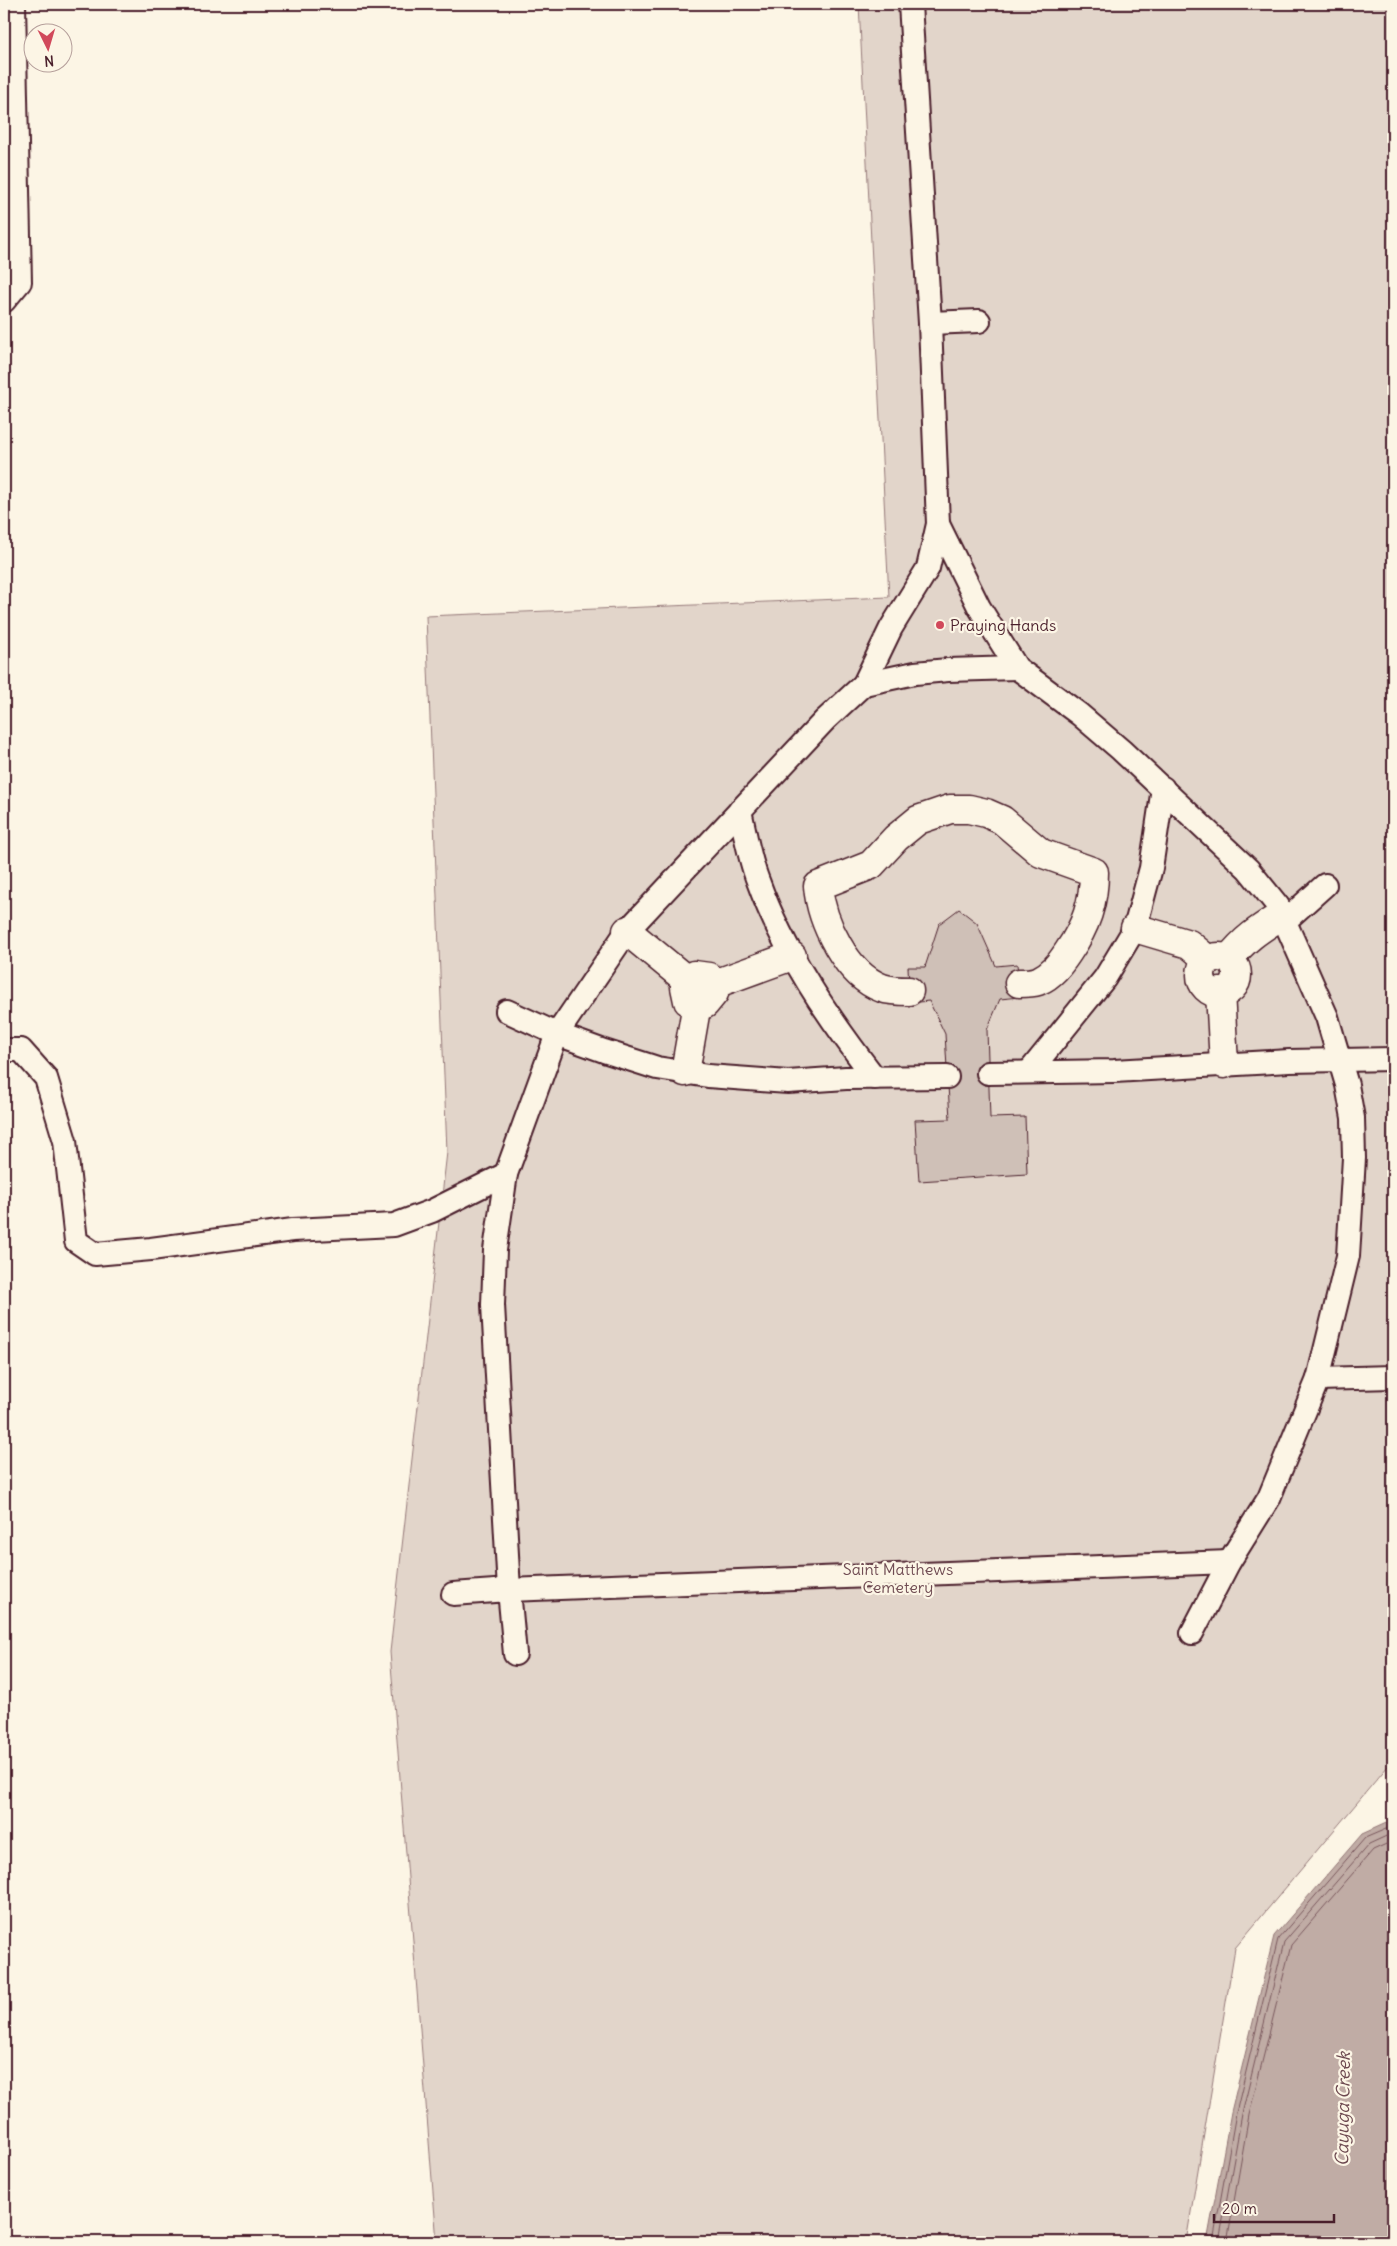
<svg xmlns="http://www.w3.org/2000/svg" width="1397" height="2246" font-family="Delius,sans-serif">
<rect width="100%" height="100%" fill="#fcf5e5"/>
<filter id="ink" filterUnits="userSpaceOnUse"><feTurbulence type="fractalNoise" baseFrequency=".02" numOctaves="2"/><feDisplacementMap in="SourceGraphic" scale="10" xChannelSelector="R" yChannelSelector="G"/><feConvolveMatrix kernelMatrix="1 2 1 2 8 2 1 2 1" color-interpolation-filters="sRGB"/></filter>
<g filter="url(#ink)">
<path fill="#e2d5ca" stroke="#967a7a" d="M859,4H1393V1760L1235,1948L1186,2242H437L390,1652L447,1152L426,616L889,597Z"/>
<path fill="#c0aca5" stroke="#917474" d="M1393,1820V2242H1207L1231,2112L1274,1936L1362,1834Z"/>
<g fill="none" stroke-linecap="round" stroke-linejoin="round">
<g stroke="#79575c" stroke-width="1">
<path d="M1213,2242L1236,2113L1278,1939L1365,1838L1393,1826"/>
<path d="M1219,2242L1242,2114L1284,1942L1369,1844L1393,1833"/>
<path d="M1227,2242L1249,2115L1291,1945L1373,1850L1393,1841"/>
</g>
</g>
<path fill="#cfc0b7" stroke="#4a1f2b" d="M959,909L977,923L996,966L1017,964L1020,997L1000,999L987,1030L990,1118L1025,1117L1027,1174L919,1181L915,1120L950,1119L945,1034L929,1001L910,1003L908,967H925L939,924Z"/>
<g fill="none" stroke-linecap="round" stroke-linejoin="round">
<g stroke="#4a1f2b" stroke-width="26">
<g id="lane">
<path d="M4,301L20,282L14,4"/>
<path d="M930,323L979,321"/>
<path d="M938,524L979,607L1017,668L1079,714L1121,750L1248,869L1278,906L1327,1017L1347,1085L1353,1118L1354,1158L1348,1256L1318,1379L1269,1498L1229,1562L1192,1633"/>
<path d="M864,684L915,673L948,670L1017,668"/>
<path d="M740,810C745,833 749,858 758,881C784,953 828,1017 875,1078"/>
<path d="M1285,921L1325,885"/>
<path d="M507,1011L557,1034L604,1051L657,1068L708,1076L788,1082L846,1078L947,1077"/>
<path d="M4,1050H21L46,1078L65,1141L76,1241L95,1254L151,1249L293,1230L394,1225L432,1211L506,1174"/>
<path d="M1030,1071L1105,978L1135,928L1151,868L1163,788"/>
<path d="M988,1073L1114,1071L1289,1061L1393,1059"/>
<path d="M1318,1379L1393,1377"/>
<path d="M453,1594L509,1590L1229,1562"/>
<path d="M515,1654L509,1590L493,1305L495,1250L506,1174L557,1034L627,931L825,720L864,684L891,628L928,568L938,524L930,323L910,4"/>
</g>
</g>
<g stroke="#4a1f2b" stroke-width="31">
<g id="street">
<path d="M1135,928L1189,944L1208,960"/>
<path d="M627,931L689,982"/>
<circle cx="1219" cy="975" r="18"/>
<path d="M1229,959C1245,938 1260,929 1282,915"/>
<path d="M694,975L709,977L714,993L705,1004L688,1001L685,987Z"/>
<path d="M712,985L792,956"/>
<path d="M909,991C899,991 891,991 882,988C846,975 821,921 818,886L871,865L896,838L918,820L950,809H969L986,813L1002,820L1041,853L1094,872C1094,903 1086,926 1068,952C1060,964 1052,975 1038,981C1032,983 1024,983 1019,983"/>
<path d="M1220,992L1224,1064"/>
<path d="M685,1072L697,1003"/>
</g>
</g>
<use href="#lane" stroke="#fcf5e5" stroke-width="22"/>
<use href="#street" stroke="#fcf5e5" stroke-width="28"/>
</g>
</g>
<circle fill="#d1495b" stroke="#fcf5e5" stroke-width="2" cx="940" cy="625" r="5"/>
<g text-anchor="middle" stroke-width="4.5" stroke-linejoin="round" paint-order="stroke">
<g font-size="16" fill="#4a1f2b" stroke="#fcf5e5" text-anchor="start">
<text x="950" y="631">Praying Hands</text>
</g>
<g font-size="16" fill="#704c53" stroke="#fcf5e5">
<text x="898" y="1575">Saint Matthews<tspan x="898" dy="18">Cemetery</tspan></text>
</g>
<g font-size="18" font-style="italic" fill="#6d4950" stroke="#fcf5e5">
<text transform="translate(1343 2109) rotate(-89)" y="6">Cayuga Creek</text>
</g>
</g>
<rect width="1397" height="2246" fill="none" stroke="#fcf5e5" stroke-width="20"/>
<rect x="10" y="10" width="1377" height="2226" fill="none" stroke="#4a1f2b" stroke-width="2" filter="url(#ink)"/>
<g transform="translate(48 48) rotate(175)"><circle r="24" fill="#fcf5e5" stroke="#b59f9b"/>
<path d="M0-4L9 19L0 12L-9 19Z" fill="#d1495b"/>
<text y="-8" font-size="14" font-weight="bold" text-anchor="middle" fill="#4a1f2b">N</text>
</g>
<path d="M1214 2214v8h120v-8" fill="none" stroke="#4a1f2b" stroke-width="2.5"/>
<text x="1222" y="2214" font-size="15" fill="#4a1f2b" stroke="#fcf5e5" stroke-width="4" paint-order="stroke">20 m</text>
</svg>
